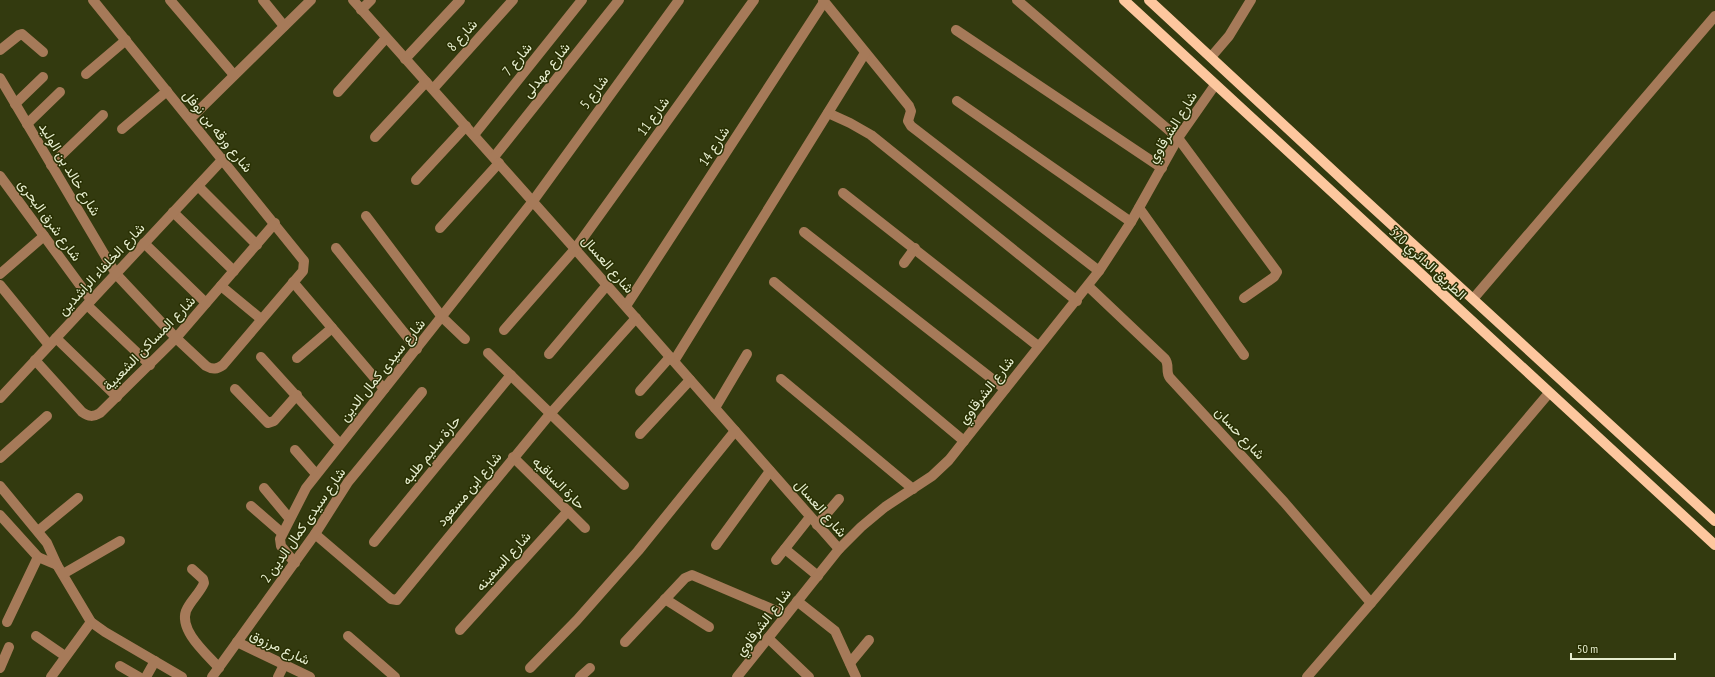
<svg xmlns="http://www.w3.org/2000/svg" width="1715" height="677" font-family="'PT Sans Narrow',Vazirmatn,sans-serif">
<rect width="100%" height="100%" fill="#333a0f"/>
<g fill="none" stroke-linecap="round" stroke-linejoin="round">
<g stroke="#a67a59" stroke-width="10">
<path d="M170,0L234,75"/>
<path d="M263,0L284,26"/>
<path d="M353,0L575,249L839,549"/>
<path d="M823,0L909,106L911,111L908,121L911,126L1099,271"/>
<path d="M1017,0L1178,138L1277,272L1274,277L1244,298"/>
<path d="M361,10L371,0"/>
<path d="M956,30L1162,168"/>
<path d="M0,50L19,35L22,34L43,52"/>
<path d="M1211,57L1229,36L1251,0"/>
<path d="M405,59L460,0"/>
<path d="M86,74L126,40"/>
<path d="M0,78L116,274L176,338L206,366C213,370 217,369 223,365L303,271L304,261L93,0"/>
<path d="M433,89L513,0"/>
<path d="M338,92L386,38"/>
<path d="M957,101L1131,222"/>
<path d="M15,104L43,77"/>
<path d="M828,113L850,123L871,135L1077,301"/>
<path d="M190,119L311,0"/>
<path d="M27,124L60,92"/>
<path d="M122,129L167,91"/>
<path d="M474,135L582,0"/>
<path d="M375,137L426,82"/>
<path d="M494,157L619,0"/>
<path d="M51,165L103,115"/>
<path d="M0,176L91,300"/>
<path d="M416,180L466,126"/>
<path d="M198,186L257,245"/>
<path d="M843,193L1038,346"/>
<path d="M1139,208L1244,355"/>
<path d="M173,212L234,271"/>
<path d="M366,216L442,317L465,339"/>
<path d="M440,228L499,163"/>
<path d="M804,232L1005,389"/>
<path d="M144,243L206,303"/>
<path d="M336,248L417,349"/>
<path d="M904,263L915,248"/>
<path d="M0,274L44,236"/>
<path d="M293,282L384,389"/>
<path d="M774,282L964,441"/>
<path d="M0,285L49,345"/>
<path d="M221,286L261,319"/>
<path d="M1088,286L1165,359C1170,365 1165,372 1170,378L1284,502L1371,603"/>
<path d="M1473,299L1715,16"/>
<path d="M87,305L150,365"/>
<path d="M626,306L824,2"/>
<path d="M504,330L575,249L754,0"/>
<path d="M56,338L117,397"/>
<path d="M488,353L624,485"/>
<path d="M549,354L607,285"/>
<path d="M261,357L339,443"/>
<path d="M297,358L332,328"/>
<path d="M35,360L82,412C89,417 93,417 100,413L176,338L275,223"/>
<path d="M674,361L865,53"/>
<path d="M781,379L913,489"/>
<path d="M235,389L268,423L274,421L297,395"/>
<path d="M640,391L670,357"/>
<path d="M0,398L223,159"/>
<path d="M715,408L747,354"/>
<path d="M640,434L690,380"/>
<path d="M295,450L316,474"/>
<path d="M513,457L585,528"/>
<path d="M0,458L47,416"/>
<path d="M0,486L47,543L57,565L91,622L105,632L182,677"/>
<path d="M264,488L289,518"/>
<path d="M251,506L282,533"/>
<path d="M0,515L38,557L57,565"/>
<path d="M817,525L839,499"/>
<path d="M38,531L78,498"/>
<path d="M315,534L391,599L397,600L550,414L636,318"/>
<path d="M374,542L511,375"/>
<path d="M716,545L770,471"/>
<path d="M785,549L818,576"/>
<path d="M776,560L810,517"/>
<path d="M295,563L281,546L280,539L306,488L533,201L679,0"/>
<path d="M192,569L203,579L204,583C200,593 190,601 186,611C179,631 207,654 219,668"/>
<path d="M63,574L120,541"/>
<path d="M665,599L709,627"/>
<path d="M797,601L835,631L856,677"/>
<path d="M7,622L38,557"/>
<path d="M460,630L568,511"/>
<path d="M36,636L65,656"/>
<path d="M348,636L395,677"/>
<path d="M768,638L809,677"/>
<path d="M237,642L310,677"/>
<path d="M625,642L685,578L692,575L786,615"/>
<path d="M850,663L869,640"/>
<path d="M120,666L139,677"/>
<path d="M0,668L9,647"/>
<path d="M530,668L577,620L638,551L735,431"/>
<path d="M51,677L91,622"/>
<path d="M146,677L155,661"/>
<path d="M212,677L315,534L348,482L422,392"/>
<path d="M278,677L284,665"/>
<path d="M580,677L590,668"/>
<path d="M737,677L839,549L861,527L885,507L932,476L949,460L964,441L1099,271L1131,222L1178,138L1215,85"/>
<path d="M1307,677L1371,603L1549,393"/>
</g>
<g stroke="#fdc79e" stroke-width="10">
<path d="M1124,0L1715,545"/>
<path d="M1149,0L1356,192L1715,521"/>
</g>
</g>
<g text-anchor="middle" stroke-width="3" stroke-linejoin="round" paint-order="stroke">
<g font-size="14" fill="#e6edcf" stroke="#293003">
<text transform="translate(462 35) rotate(-48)" y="5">شارع 8</text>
<text transform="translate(517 59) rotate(-51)" y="5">شارع 7</text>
<text transform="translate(546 70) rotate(-51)" y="5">شارع مهدلى</text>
<text transform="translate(594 92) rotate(-54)" y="5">شارع 5</text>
<text transform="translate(653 116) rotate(-54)" y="5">شارع 11</text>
<text transform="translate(1172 127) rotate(-58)" y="5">شارع الشرقاوي</text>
<text transform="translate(218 131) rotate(51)" y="5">شارع ورقه بن نوفل</text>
<text transform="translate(714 146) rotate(-57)" y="5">شارع 14</text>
<text transform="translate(70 169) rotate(59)" y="5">شارع خالد بن الوليد</text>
<text transform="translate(50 220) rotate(54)" y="5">شارع شرق البحرى</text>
<text transform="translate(1428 263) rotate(43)" y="5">الطريق الدائري 320</text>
<text transform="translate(608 264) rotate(49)" y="5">شارع العسال</text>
<text transform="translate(101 269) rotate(-47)" y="5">شارع الخلفاء الراشدين</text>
<text transform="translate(149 343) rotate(-46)" y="5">شارع المساكن الشعبية</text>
<text transform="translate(382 370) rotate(-51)" y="5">شارع سيدى كمال الدين</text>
<text transform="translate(986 390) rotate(-52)" y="5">شارع الشرقاوي</text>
<text transform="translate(1240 433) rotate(47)" y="5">شارع حسان</text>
<text transform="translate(431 450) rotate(-51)" y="5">حارة سليم طلبه</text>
<text transform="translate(559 483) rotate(45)" y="5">حارة الساقيه</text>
<text transform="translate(469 489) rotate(-50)" y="5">شارع ابن مسعود</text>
<text transform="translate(821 508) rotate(49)" y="5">شارع العسال</text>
<text transform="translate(303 525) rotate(-55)" y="5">شارع سيدى كمال الدين 2</text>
<text transform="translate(503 561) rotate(-48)" y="5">شارع السفينه</text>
<text transform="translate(763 622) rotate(-52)" y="5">شارع الشرقاوي</text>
<text transform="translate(280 647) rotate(25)" y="5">شارع مرزوق</text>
</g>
</g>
<path d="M1571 653v6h104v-6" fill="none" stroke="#e6edcf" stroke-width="2"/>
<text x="1577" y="653" font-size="12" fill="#e6edcf" stroke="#293003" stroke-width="3" paint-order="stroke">50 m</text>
</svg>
